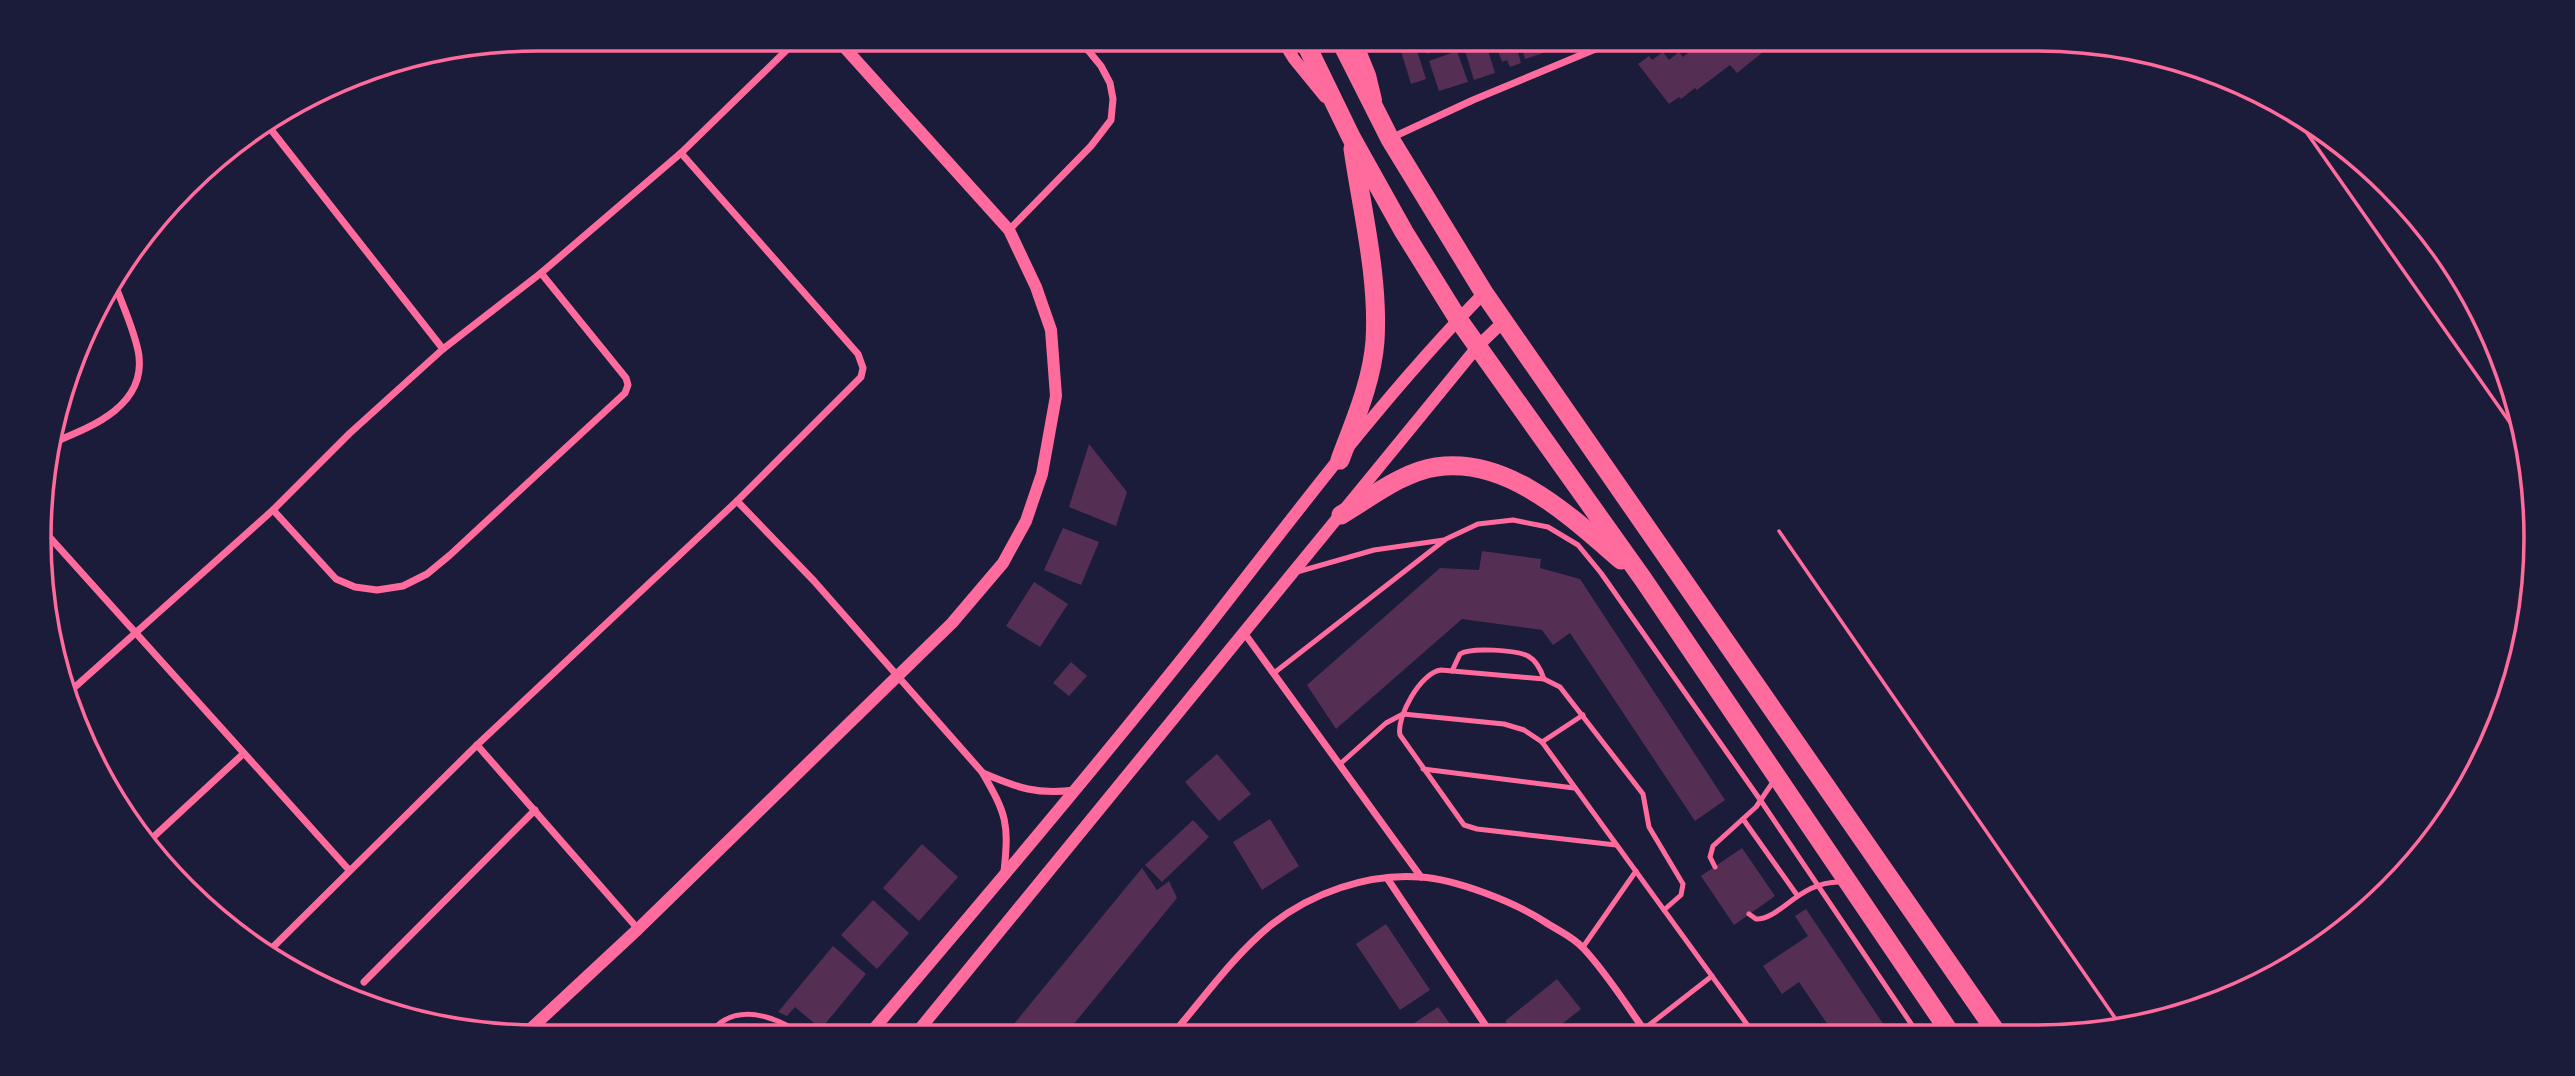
<svg xmlns="http://www.w3.org/2000/svg" width="2575" height="1076" font-family="Cabin,sans-serif">
<rect width="100%" height="100%" fill="#1b1b3a"/>
<g fill="#542f53">
<path d="M1397,38H1413L1426,79L1411,84Z"/>
<path d="M1422,38H1453L1455,45L1427,54Z"/>
<path d="M1461,38H1484L1495,73L1474,80Z"/>
<path d="M1487,38H1514L1521,63L1510,67L1507,60L1502,62L1497,48L1491,50Z"/>
<path d="M1519,38H1548L1552,50L1525,59Z"/>
<path d="M1552,38H1584V39L1555,48Z"/>
<path d="M1707,38H1769L1773,44L1737,73L1730,65L1697,90L1695,88L1681,99L1679,97L1669,104L1638,64L1649,56L1652,60L1663,52L1669,60L1679,52L1683,57Z"/>
<path d="M1457,51L1468,82L1439,91L1429,61Z"/>
<path d="M1089,444L1127,492L1116,526L1069,507Z"/>
<path d="M1063,528L1099,542L1081,585L1044,570Z"/>
<path d="M1482,551L1541,559L1540,568L1580,579L1725,800L1695,821L1570,633L1553,645L1542,630L1462,619L1336,729L1307,685L1440,568L1479,570Z"/>
<path d="M1034,582L1068,604L1040,647L1006,626Z"/>
<path d="M1071,662L1087,676L1069,696L1053,683Z"/>
<path d="M1217,754L1251,794L1219,821L1185,782Z"/>
<path d="M1270,819L1299,866L1262,890L1233,842Z"/>
<path d="M1193,820L1209,837L1162,882L1145,865Z"/>
<path d="M922,844L958,877L919,921L883,888Z"/>
<path d="M1742,848L1775,896L1734,925L1701,876Z"/>
<path d="M1142,868L1157,890L1169,881L1177,898L1064,1036H1004Z"/>
<path d="M873,900L909,933L877,969L841,935Z"/>
<path d="M1806,909L1890,1034H1834L1799,982L1782,994L1763,966L1808,936L1795,916Z"/>
<path d="M1386,924L1430,990L1400,1010L1356,944Z"/>
<path d="M833,946L866,974L821,1029L795,1007L787,1016L778,1012Z"/>
<path d="M1557,979L1581,1009L1548,1035H1516L1505,1021Z"/>
<path d="M1438,1007L1458,1035H1397Z"/>
<path d="M1241,1024L1249,1036H1232Z"/>
<path d="M764,1029L777,1037H757Z"/>
</g>
<g fill="none" stroke-linecap="round" stroke-linejoin="round">
<g stroke="#ff6b9d" stroke-width="3.5">
<path d="M2288,106L2525,444"/>
<path d="M1779,531L2122,1028"/>
</g>
<g stroke="#ff6b9d" stroke-width="5">
<path d="M1297,572L1374,550L1444,540"/>
<path d="M1452,671L1460,654C1470,647 1516,650 1528,656C1537,661 1541,670 1544,679"/>
<path d="M1274,673L1446,539L1478,524L1513,520L1548,527L1578,545L1601,573L1761,801L1918,1034"/>
<path d="M1542,742L1583,715"/>
<path d="M1340,764L1386,723L1403,714L1504,724L1524,730L1542,742L1754,1034"/>
<path d="M1423,769L1574,788"/>
<path d="M1743,819L1797,895"/>
<path d="M1616,845L1477,829L1464,825L1400,735C1396,717 1421,672 1441,670L1544,679L1560,687L1643,794L1649,827L1683,884L1681,895L1664,910"/>
<path d="M1715,867L1710,857L1713,846L1756,807L1773,782"/>
<path d="M1749,914L1756,919C1780,920 1800,880 1842,882"/>
<path d="M1583,947L1636,871"/>
<path d="M1644,1029L1712,976"/>
<path d="M707,1037C712,1032 717,1024 723,1021C749,1005 784,1021 806,1037"/>
</g>
<g stroke="#ff6b9d" stroke-width="7">
<path d="M265,122L443,349"/>
<path d="M1391,138L1473,100L1622,38"/>
<path d="M1009,230L1091,146L1111,120L1113,99L1110,83L1101,66L1078,38"/>
<path d="M50,444C88,428 145,408 139,356C136,333 121,302 113,279"/>
<path d="M737,501L814,581L982,772C1007,815 1009,823 1004,872"/>
<path d="M273,510L336,579L355,587L377,590L403,586L427,574L450,555L625,393L628,385L626,378L541,273"/>
<path d="M45,532L349,870"/>
<path d="M1245,634L1421,877"/>
<path d="M66,695L273,510L350,433L443,349L541,273L681,153L799,38"/>
<path d="M477,745L638,929"/>
<path d="M983,773C1018,788 1037,795 1075,790"/>
<path d="M148,842L243,754"/>
<path d="M1387,878L1492,1035"/>
<path d="M268,952L477,745L737,501L861,377L863,368L858,354L681,153"/>
<path d="M364,982L535,810"/>
<path d="M1171,1036C1203,999 1233,956 1271,925C1311,893 1368,873 1420,877C1455,879 1515,902 1545,922C1557,930 1574,937 1584,949C1608,975 1627,1006 1647,1034"/>
</g>
<g stroke="#ff6b9d" stroke-width="12">
<path d="M1281,38L1294,59L1325,97"/>
<path d="M1355,38L1370,75L1376,100"/>
<path d="M524,1035L638,929L952,623L1003,563L1026,521L1042,474L1056,396L1051,330L1036,287L1009,230L836,38"/>
<path d="M914,1036L1478,346L1504,321"/>
<path d="M867,1037C980,904 1093,771 1201,635C1292,519 1381,398 1484,293"/>
</g>
<g stroke="#ff6b9d" stroke-width="19">
<path d="M1303,38L1351,137L1404,232L1458,319L1643,579L1951,1034"/>
<path d="M1339,38L1390,139L1484,293L1997,1033"/>
<path d="M1340,460C1354,422 1372,382 1375,341C1379,278 1362,211 1353,149"/>
<path d="M1341,515C1370,498 1402,472 1436,467C1508,456 1571,517 1621,560"/>
</g>
</g>
<path d="M0 0H2575V1076H0ZM538 51H2037A487 487 0 0 1 2524 538V538A487 487 0 0 1 2037 1025H538A487 487 0 0 1 51 538V538A487 487 0 0 1 538 51Z" fill="#1b1b3a" fill-rule="evenodd"/>
<path fill="none" stroke="#ff6b9d" stroke-width="3.5" d="M538 51H2037A487 487 0 0 1 2524 538V538A487 487 0 0 1 2037 1025H538A487 487 0 0 1 51 538V538A487 487 0 0 1 538 51Z"/>
</svg>
